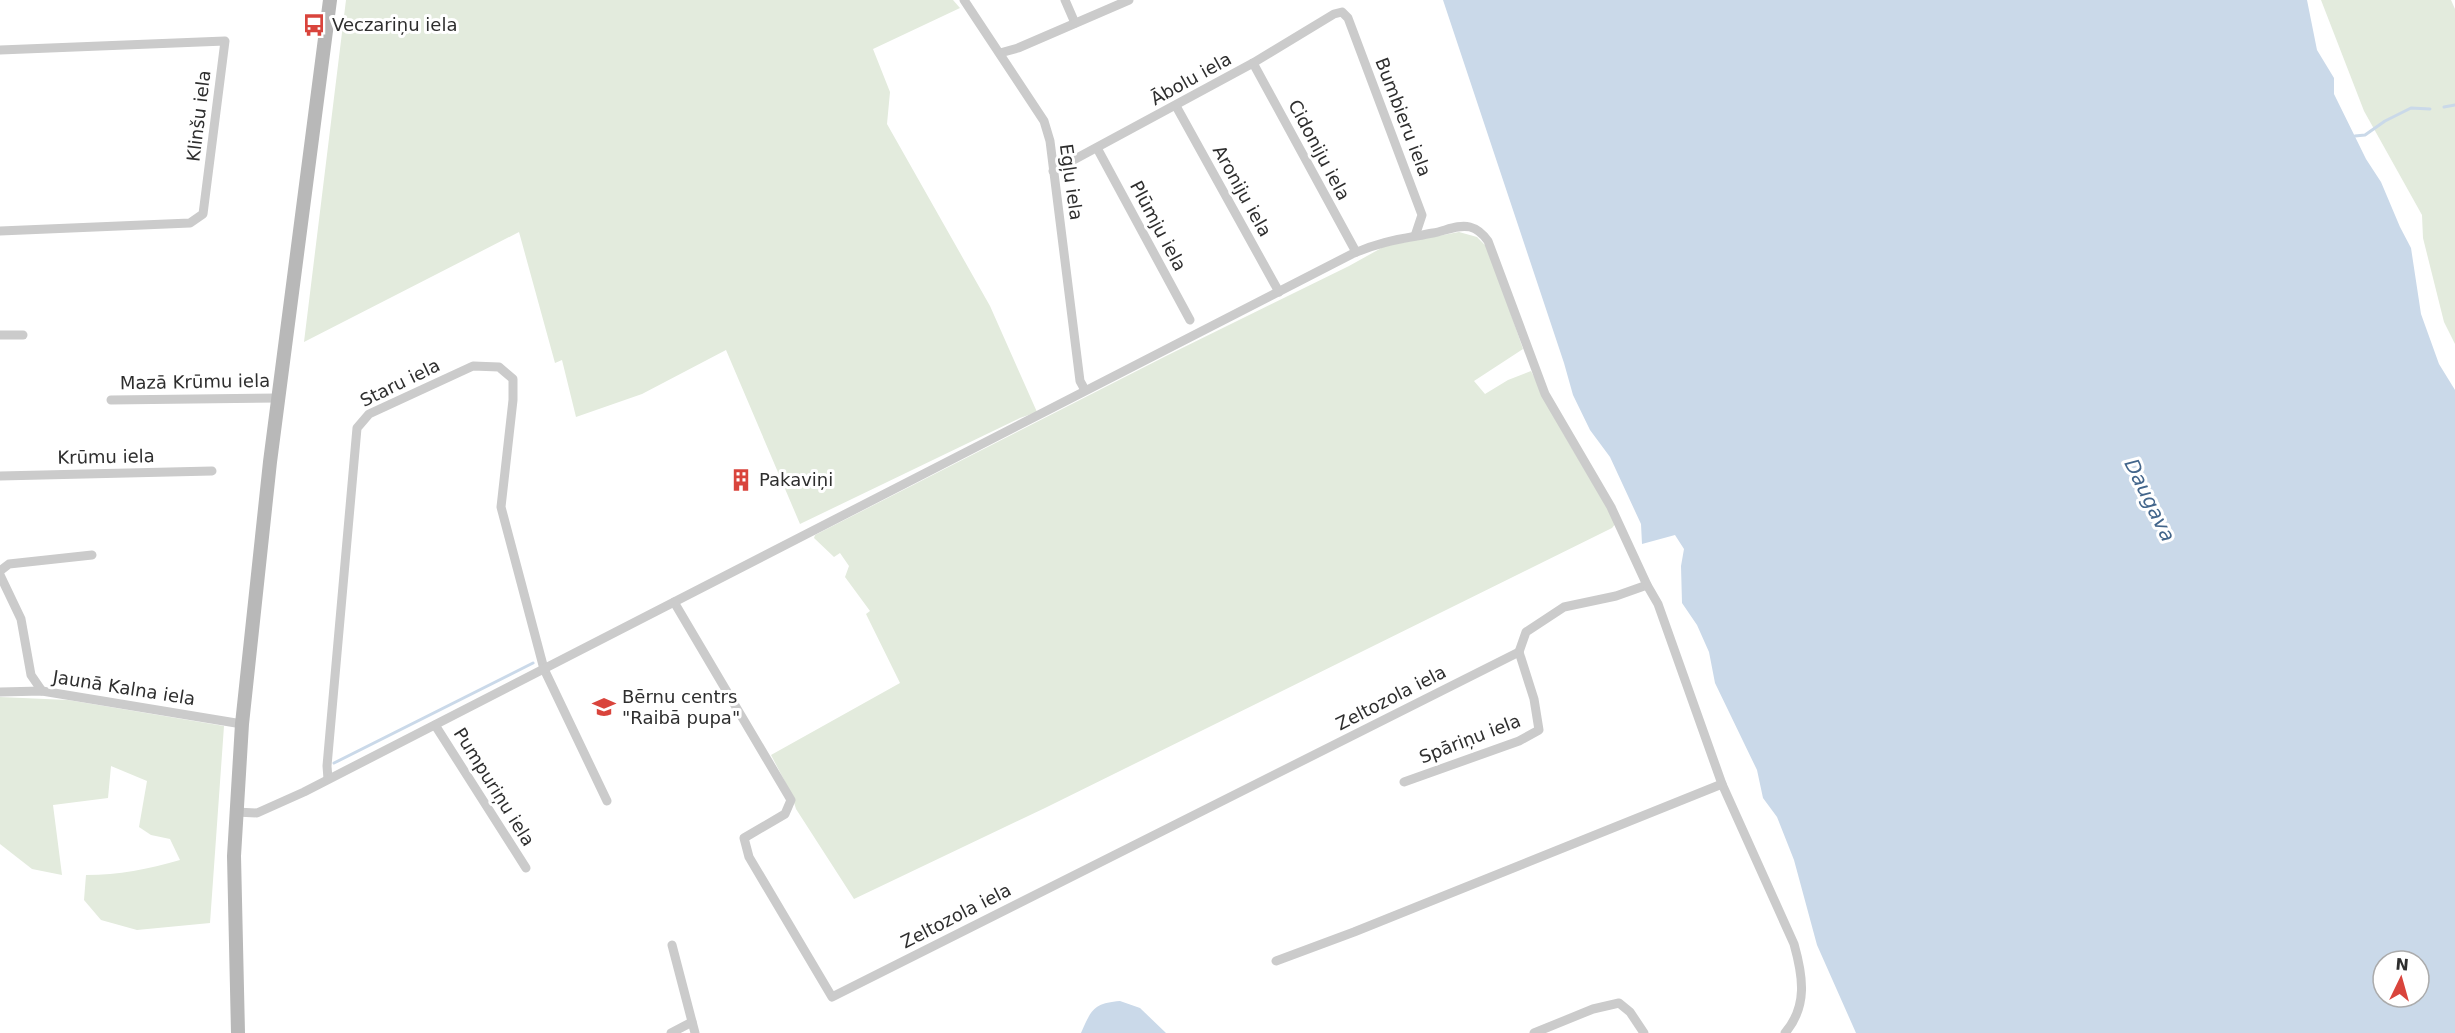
<svg xmlns="http://www.w3.org/2000/svg" width="2455" height="1033" font-family="'DejaVu Sans',sans-serif">
<rect width="100%" height="100%" fill="#fff"/>
<g fill="#e3ebdd">
<path d="M346,0H953L960,8L873,49L890,92L887,124L990,306L1037,412L1020,418L800,524L726,350L642,394L576,417L562,360L555,363L519,232L304,342Z"/>
<path d="M2321,0H2451L2455,9V344L2444,322L2423,238L2422,215L2364,111Z"/>
<path d="M1459,232L1477,237L1488,248L1523,349L1474,381L1485,394L1508,380L1531,371L1563,433L1616,523L1612,528L1045,808L854,899L796,809L791,793L771,755L900,683L866,614L870,611L845,577L849,566L840,553L834,557L814,538L815,535L1168,355L1349,266L1385,246Z"/>
<path d="M0,697L68,700L224,726L210,923L137,930L101,920L84,900L86,875C119,875 148,869 180,860L170,839L151,835L139,827L147,781L111,766L108,798L53,805L62,875L32,869L0,844Z"/>
</g>
<g fill="#cad9e9" fill-rule="evenodd">
<path d="M1443,0H2307L2317,50L2334,78V94L2366,159L2381,182L2400,227L2411,248L2421,314L2439,364L2455,390V1033H1856L1817,945L1794,860L1777,817L1763,798L1757,770L1715,683L1709,652L1697,625L1682,603L1681,566L1684,549L1675,535L1642,544L1641,524L1610,457L1590,430L1573,395L1564,363ZM2383,961H2419V997H2383Z"/>
<path d="M1120,1001L1140,1008L1166,1033H1081C1091,1010 1094,1003 1120,1001Z"/>
</g>
<g fill="none" stroke-linecap="round" stroke-linejoin="round">
<g stroke="#cad9e9" stroke-width="3">
<path d="M2444,107L2455,105"/>
<path d="M2355,136L2365,135L2385,121L2411,108L2430,109"/>
<path d="M334,763L533,663"/>
</g>
<g stroke="#cbcbcb" stroke-width="9">
<path d="M964,0L1044,121L1050,141L1080,381L1085,390"/>
<path d="M1065,0L1075,23"/>
<path d="M0,50L225,41L203,214L190,223L0,231"/>
<path d="M1000,53L1018,48L1129,0"/>
<path d="M1253,63L1356,252"/>
<path d="M1176,106L1279,292"/>
<path d="M1097,148L1190,320"/>
<path d="M1053,171L1253,63L1334,14L1342,12L1348,18L1422,215L1415,236"/>
<path d="M0,335H23"/>
<path d="M111,400L279,398"/>
<path d="M0,476L212,471"/>
<path d="M0,571L9,564L92,555"/>
<path d="M0,575L21,619L31,675L42,691"/>
<path d="M674,602L791,800L785,814L744,838L749,857L832,997L1519,652"/>
<path d="M1519,652L1526,632L1564,607L1616,596L1647,585"/>
<path d="M0,692L42,691L242,724"/>
<path d="M435,725L526,868"/>
<path d="M328,779L327,766L357,428L369,414L473,366L499,367L513,379V400L501,507L544,669L607,801"/>
<path d="M1404,782L1519,741L1539,730L1534,699L1519,652"/>
<path d="M236,812L257,813L304,792L1352,254C1381,241 1402,239 1433,233C1445,231 1458,224 1470,227C1478,229 1483,234 1488,241L1545,394L1611,507L1647,585L1658,604L1722,784L1794,944C1803,976 1808,1006 1785,1033"/>
<path d="M672,945L695,1033"/>
<path d="M1276,961L1354,932L1722,784"/>
<path d="M671,1033L692,1022"/>
<path d="M1534,1033L1593,1009L1619,1003L1630,1012L1644,1033"/>
</g>
<path stroke="#b8b8b8" stroke-width="14" d="M238,1033L234,856L242,724L270,462L330,0"/>
</g>
<defs>
<g id="bus-bare" transform="scale(1.8)"><path d="M-5-6H5V4H4V6H2V4H-2V6H-4V4H-5ZM-3.5-4V0h7V-4ZM-3.5 1.2v1.5H-2V1.2ZM2 1.2v1.5H3.5V1.2Z" fill="#d9443c" stroke="#fff" stroke-width="2.5" paint-order="stroke"/></g>
<g id="building-bare" transform="scale(1.8)"><path d="M-4-6H4V6H1V3H-1V6H-4ZM-2.5-4.3h1.7v1.8h-1.7ZM.8-4.3h1.7v1.8H.8ZM-2.5-1h1.7V.8h-1.7ZM.8-1h1.7V.8H.8Z" fill="#d9443c" stroke="#fff" stroke-width="2.5" paint-order="stroke"/></g>
<g id="school-bare" transform="scale(1.8)"><path d="M0-5L7-2L0 1L-7-2ZM-4 1L0 2.5L4 1V4Q0 6-4 4Z" fill="#d9443c" stroke="#fff" stroke-width="2.5" paint-order="stroke"/></g>
</defs>
<g fill-rule="evenodd">
<use href="#bus-bare" x="314" y="25"/>
<use href="#building-bare" x="741" y="480"/>
<use href="#school-bare" x="604" y="707"/>
</g>
<g text-anchor="middle" stroke-width="6" stroke-linejoin="round" paint-order="stroke">
<g font-size="18" fill="#2e2e2e" stroke="#fff" text-anchor="start">
<text x="332" y="31">Veczariņu iela</text>
<text x="759" y="486">Pakaviņi</text>
<text x="622" y="703">Bērnu centrs<tspan x="622" dy="21">"Raibā pupa"</tspan></text>
</g>
<g font-size="18" fill="#2e2e2e" stroke="#fff">
<text transform="translate(1191 79) rotate(-29)" y="6">Ābolu iela</text>
<text transform="translate(199 116) rotate(-83)" y="6">Klinšu iela</text>
<text transform="translate(1403 117) rotate(69)" y="6">Bumbieru iela</text>
<text transform="translate(1319 150) rotate(62)" y="6">Cidoniju iela</text>
<text transform="translate(1071 182) rotate(82)" y="6">Egļu iela</text>
<text transform="translate(1242 191) rotate(61)" y="6">Aroniju iela</text>
<text transform="translate(1158 226) rotate(62)" y="6">Plūmju iela</text>
<text transform="translate(195 382) rotate(-1)" y="6">Mazā Krūmu iela</text>
<text transform="translate(400 383) rotate(-26)" y="6">Staru iela</text>
<text transform="translate(106 457) rotate(-1)" y="6">Krūmu iela</text>
<text transform="translate(124 688) rotate(9)" y="6">Jaunā Kalna iela</text>
<text transform="translate(1391 698) rotate(-27)" y="6">Zeltozola iela</text>
<text transform="translate(1470 739) rotate(-21)" y="6">Spāriņu iela</text>
<text transform="translate(494 787) rotate(58)" y="6">Pumpuriņu iela</text>
<text transform="translate(956 916) rotate(-27)" y="6">Zeltozola iela</text>
</g>
<g font-size="20" font-style="italic" fill="#42658b" stroke="#fff">
<text transform="translate(2150 500) rotate(64)" y="7">Daugava</text>
</g>
</g>
<g transform="translate(2401 979) rotate(5)"><circle r="28" fill="#ffffff" stroke="#ababab" stroke-width="1.5"/>
<path d="M0-4.5L10 22L0 15L-10 22Z" fill="#d9443c"/>
<text y="-9" font-size="16" font-weight="bold" text-anchor="middle" fill="#2e2e2e">N</text>
</g>
</svg>
